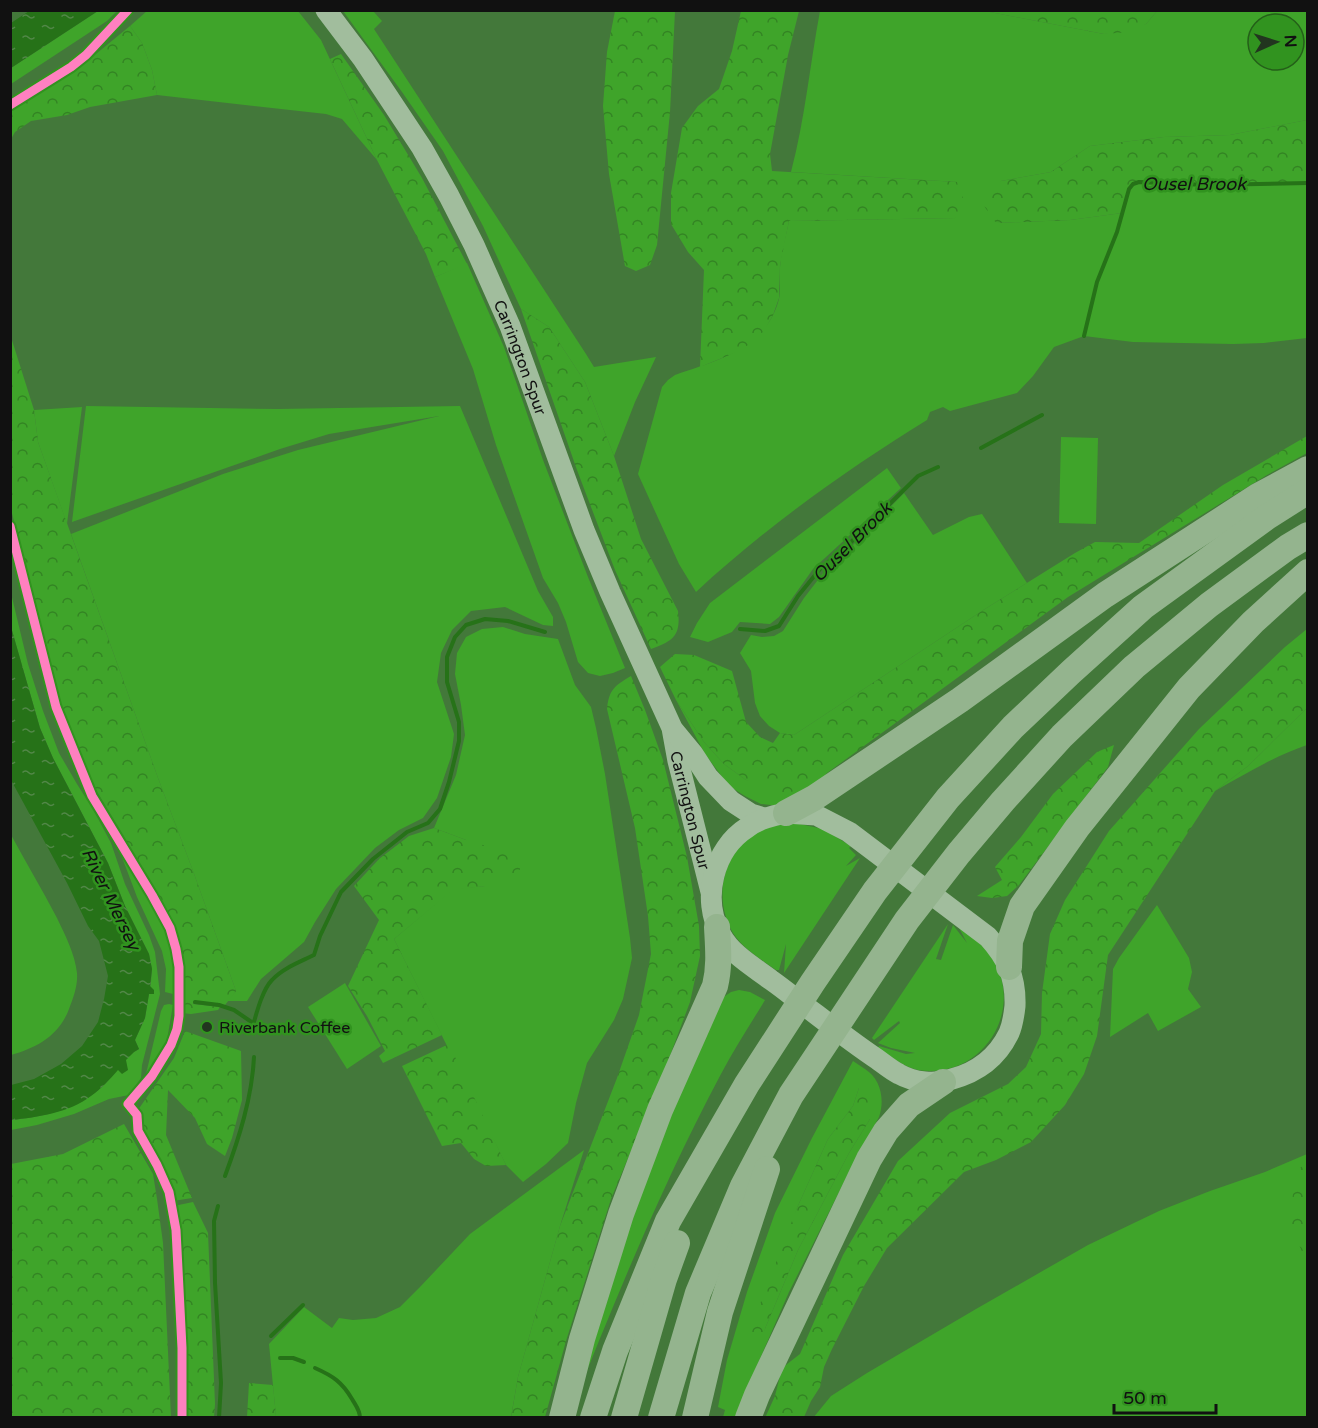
<svg xmlns="http://www.w3.org/2000/svg" width="1318" height="1428" font-family="'Varela Round',sans-serif">
<defs>
<pattern id="forest-crowns" width="20" height="18" patternUnits="userSpaceOnUse" patternTransform="scale(1.5)"><rect width="20" height="18" fill="#3fa42a"/><path d="M2 6a3 3 0 1 1 6 0M12 15a3 3 0 1 1 6 0" fill="none" stroke="#338423"/></pattern>
<pattern id="water-ripples" width="26" height="14" patternUnits="userSpaceOnUse" patternTransform="scale(1.5)"><rect width="26" height="14" fill="#267218"/><path d="M2 4q2-2 4 0t4 0M15 11q2-2 4 0t4 0" fill="none" stroke="#528748"/></pattern>
</defs>
<rect width="100%" height="100%" fill="#43783a"/>
<g fill="#3fa42a" fill-rule="evenodd">
<path d="M98,11H117L107,21L11,84V68Z"/>
<path d="M147,11H298L321,40L377,160L342,119L326,114L157,95L152,70L142,43L130,26Z"/>
<path d="M343,11H373L382,21L374,29L586,354L594,367L656,357L635,402L614,456L585,382L549,327L521,309L483,226L443,151L402,92Z"/>
<path d="M820,11H985L1104,34L1146,24L1157,11H1307V120L1230,135L1164,137L1090,146L1051,172L1001,181L996,223L1070,220L1122,213C1125,200 1126,186 1139,182L1207,185L1307,183V338L1264,343L1233,344L1133,342L1084,336L1054,347L1033,376L1017,393L950,411L943,407L930,412L927,420C846,470 766,527 696,592L679,564L638,474L662,387L668,380L675,375C718,360 766,349 779,299C781,289 779,277 780,267C781,252 786,236 789,221L955,218L957,182L791,172C805,119 810,64 820,11ZM1258,24H1294V60H1258Z"/>
<path d="M467,263L504,347L543,460L588,577L625,668L613,673L600,676L588,673L578,662L566,622L558,603L543,578L496,445L473,369L435,277Z"/>
<path d="M86,406L278,409L460,406L538,591L553,617V626L543,625L505,607L471,611L452,630L441,653L437,682L454,734L451,757L437,798L423,818L399,830L375,848L336,889L315,922L304,942L261,979L247,1001H227L236,991L193,871L158,778L71,534L223,474L298,450L439,416L329,434L280,449L72,522Z"/>
<path d="M82,407L67,524L38,442L34,410Z"/>
<path d="M1061,437L1098,438L1096,524L1059,523Z"/>
<path d="M887,468L901,488L813,569L779,617L770,624L740,622L732,632L708,642L690,637L697,623L710,603Z"/>
<path d="M904,493L933,535L969,517L982,514L1027,583L985,609L794,735L780,733L769,726L760,716L755,703L751,671L740,653L751,635L762,637L774,636L783,631L804,598L824,572L852,546Z"/>
<path d="M10,589L28,664L43,711L59,753L77,784L94,811L111,843L125,884L149,935L155,952L160,994L142,1065L141,1078L129,1095L109,1099L74,1114L37,1125L11,1130V1120C45,1117 80,1109 106,1083C116,1073 125,1056 139,1049L135,1040L145,1018L151,982L152,969L149,954L125,906L108,863L53,758L40,728L11,627Z"/>
<path d="M503,627L525,634L558,639L575,685L591,707L596,728L605,774L630,938L632,958L623,999L614,1020L587,1063L576,1103L568,1143L546,1164L523,1182L506,1165L394,939L453,889L485,886L466,840L434,828L456,775L465,735L461,705L455,674L457,653L466,637L482,629Z"/>
<path d="M676,700L704,742L724,764L746,780L815,787L779,806L761,804L745,796L729,786L705,754Z"/>
<path d="M1307,708V745C1275,756 1245,774 1215,791L1248,766Z"/>
<path d="M795,823L823,829L851,846L849,848L856,855L846,866L860,858L784,973L786,944L779,970H776C761,959 743,949 733,933C711,896 724,844 767,828C776,825 786,824 795,823Z"/>
<path d="M10,833C25,861 42,889 57,918C65,935 75,954 77,973C78,986 73,998 69,1009C59,1036 36,1048 11,1055Z"/>
<path d="M120,852L131,868L166,932L173,950L176,965L173,994L165,992L166,969L162,951L137,897Z"/>
<path d="M1157,905L1189,958L1192,972L1188,989L1201,1007L1158,1031L1148,1013L1110,1037L1113,969L1119,958Z"/>
<path d="M948,924L936,959L941,960L953,925L967,943L958,926C969,935 984,945 992,957C1026,1011 982,1080 918,1070C904,1067 890,1056 878,1048L879,1046L906,1054L915,1053L891,1048L878,1043L900,1023L899,1021L874,1040L872,1038Z"/>
<path d="M345,983L381,1046L347,1069L308,1007Z"/>
<path d="M739,990L750,992L765,1000C750,1025 734,1049 721,1074C663,1183 616,1297 571,1411L652,1150L719,1000L731,992Z"/>
<path d="M169,1004L173,1005L167,1040L158,1060L148,1074H146L161,1011L164,1005Z"/>
<path d="M853,1061C857,1064 861,1066 865,1069C881,1079 885,1100 879,1117L849,1172L789,1292L742,1400L736,1417H723L725,1410L718,1407L727,1360L747,1292L775,1213L812,1138ZM859,1088L870,1119L849,1153L798,1250L764,1331L797,1208L828,1139L853,1106Z"/>
<path d="M584,1150L560,1226L518,1377L511,1417H276L269,1344L304,1307L332,1328L339,1318L353,1320L376,1318L400,1307L420,1287L470,1234Z"/>
<path d="M1307,1154V1417L813,1418L831,1396L867,1373L976,1309L1088,1245L1159,1211L1210,1191L1265,1172Z"/>
</g>
<g fill="url(#forest-crowns)">
<path d="M615,11H675L670,112L657,245L650,265L636,271L625,266L609,174L603,106L607,52Z"/>
<path d="M741,11H799L788,55L770,154L772,171L957,182L965,203L955,218L789,221L780,265L779,298L773,315L764,331L751,343L739,351L700,367L704,270L688,252L671,224V193L682,128L698,106L719,89L732,51Z"/>
<path d="M985,11V10L1157,11L1146,24L1130,32L1104,34Z"/>
<path d="M130,26L142,43L152,70L157,95L90,107L67,115L31,121L15,132L11,139V110L34,97L85,63Z"/>
<path d="M341,54L384,115L422,178L467,264L435,277L426,254L377,160L330,59Z"/>
<path d="M1307,120V183L1207,185L1139,182C1126,186 1125,200 1122,213L1070,220L996,223L982,203L1001,181L1051,172L1090,146L1164,137L1230,135Z"/>
<path d="M521,309L549,327L585,382L614,456L641,539L678,611C681,636 673,641 651,649L615,570L577,470Z"/>
<path d="M10,334L34,410L38,442L158,778L193,871L236,991L225,1005L194,1001L193,1004L220,1007L218,1010L191,1014L182,1013V959L175,934L155,888L87,775L61,704L45,648L11,509Z"/>
<path d="M1307,436V453L1267,475L1068,597L827,773L815,787L785,793L775,791L746,780L724,764L704,742L676,700L660,667L675,654L694,655L732,671L746,722L760,737L773,743L780,733L794,735L985,609L1075,553L1095,542L1139,543L1223,485Z"/>
<path d="M1307,629V708L1248,766L1215,791L1108,955L1097,1036L1084,1074L1065,1105L1031,1142L996,1160L964,1172L887,1248L864,1286L832,1349L824,1367L820,1387L811,1401L804,1417L765,1418L775,1396L782,1368L800,1354L843,1255L898,1161L950,1113L1008,1084L1026,1067L1041,1034L1042,993L1050,934L1065,900L1109,831L1199,729L1285,647Z"/>
<path d="M631,676L645,710L663,760L687,857L699,926L700,956L690,1002L665,1069L611,1199L566,1341L545,1417L511,1418L518,1377L560,1226L617,1078L639,1015L651,954L648,916L635,828L607,709C609,690 614,686 631,676Z"/>
<path d="M1114,745L1108,767L1019,885L1007,896L992,898L977,896L1002,880L995,867L1021,837L1053,794L1097,752Z"/>
<path d="M434,828L466,840L510,853L520,860V870L507,879L485,886L453,890L394,939L442,1035L383,1063L379,1056L385,1051L367,1016L348,986L379,920L354,886L379,859L409,836Z"/>
<path d="M185,1031L241,1051L242,1100L232,1138L225,1156L207,1144L195,1118L168,1090L166,1135L192,1198L173,1201L170,1181L154,1149L138,1123V1110L174,1058Z"/>
<path d="M449,1044L506,1165L486,1166L474,1159L461,1143L442,1146L402,1066Z"/>
<path d="M859,1088H869L874,1101L870,1119L849,1153L798,1250L764,1331L755,1337L748,1335L797,1208L828,1139L853,1106Z"/>
<path d="M124,1124L153,1174L157,1199L163,1243L171,1417H11V1164L63,1154Z"/>
<path d="M1307,1163V1264L1291,1225L1294,1172Z"/>
<path d="M193,1202L208,1233L215,1404L214,1417H184V1319L179,1225L174,1206Z"/>
<path d="M249,1383L273,1385L276,1417H247Z"/>
</g>
<g fill="url(#water-ripples)">
<path d="M29,11V10L98,11L11,68V23Z"/>
<path d="M11,627L40,728L53,758L108,863L125,906L149,954L152,969L150,986L154,990V994H149L145,1018L135,1040L139,1049L134,1052L126,1060L128,1070L122,1074L118,1070C110,1079 101,1089 91,1096C69,1113 38,1117 11,1120V1085L34,1079L61,1064L82,1046L98,1022L104,999L108,976L99,941L88,926L67,883L11,780Z"/>
</g>
<g fill="none" stroke-linecap="round" stroke-linejoin="round">
<g stroke="#267218" stroke-width="4">
<path d="M1084,336L1097,282L1117,232L1129,189L1133,184L1139,182L1207,185L1308,183"/>
<path d="M981,448L1042,415"/>
<path d="M740,629L765,631L779,626L798,596L820,569L848,545L918,476L938,467"/>
<path d="M195,1002L219,1005L234,1010L253,1023"/>
<path d="M252,1029C256,1015 262,990 272,980C283,968 300,962 314,955L320,936L341,892L373,859L407,832L428,823L440,809L449,782L459,741V722L447,682V657L455,637L466,625L485,619L508,621L545,632"/>
<path d="M225,1176C239,1138 252,1098 254,1057"/>
<path d="M218,1206L214,1221L215,1283L221,1383L219,1418"/>
<path d="M271,1336L303,1305"/>
<path d="M280,1358H293L304,1362"/>
<path d="M315,1368C333,1376 342,1382 352,1399C356,1406 360,1410 360,1418"/>
</g>
<g stroke="#a1bd9d" stroke-width="21">
<path id="s1" d="M326,10L363,59L422,148L449,196L474,245L510,326L584,530L610,592L672,728L678,761L711,892"/>
<path d="M674,731L693,754L708,777L731,801L751,814L764,818"/>
<path d="M786,813L816,815L849,832L988,937C1007,958 1016,977 1015,1006C1014,1015 1013,1024 1009,1033C997,1058 978,1072 952,1079C943,1082 934,1083 925,1082C917,1081 906,1078 899,1074C891,1070 884,1064 877,1059C850,1041 825,1021 800,1002C791,995 781,987 771,980C754,967 732,955 721,935C701,899 713,849 748,827C759,819 772,816 786,813Z"/>
</g>
<g stroke="#94b48e" stroke-width="26">
<path d="M786,813L814,798L960,700L1105,595L1258,496L1308,469"/>
<path d="M1009,967L1010,941L1022,906L1077,828L1189,688L1253,622L1308,572"/>
<path d="M562,1418L582,1339L621,1214L660,1110L715,986C720,966 718,947 717,927"/>
<path d="M593,1418L615,1351L668,1221L747,1084L813,982L875,891L948,798L1013,727L1071,672L1143,607L1267,517L1308,491"/>
<path d="M624,1418L664,1279L677,1243"/>
<path d="M661,1418L698,1293L743,1186L791,1095L907,920L959,853L1003,801L1062,736L1134,667L1209,605L1288,547L1308,535"/>
<path d="M695,1418L720,1312L767,1169"/>
<path d="M748,1418L757,1395L869,1159L886,1131L909,1105L943,1082"/>
</g>
<g stroke="#31931f" stroke-width="13">
<g id="cycleway">
<path d="M10,105L71,67L86,55L128,10"/>
<path d="M10,526L56,707L92,796L152,895L170,928L176,949L179,967V1016L177,1029L171,1045L152,1076L128,1104L137,1115L138,1131L157,1165L169,1192L176,1230L182,1348V1418"/>
</g>
</g>
<use href="#cycleway" stroke="#ff80c0" stroke-width="9"/>
</g>
<circle fill="#22351f" stroke="#31931f" stroke-width="2" cx="207" cy="1027" r="6"/>
<g text-anchor="middle" stroke-width="5" stroke-linejoin="round" paint-order="stroke">
<g font-size="16" fill="#111" stroke="#31931f">
<text dy="6" stroke="none"><textPath href="#s1" startOffset="400">Carrington Spur</textPath></text>
<text dy="6" stroke="none"><textPath href="#s1" startOffset="885">Carrington Spur</textPath></text>
</g>
<g font-size="16" fill="#111" stroke="#31931f" text-anchor="start">
<text x="219" y="1033">Riverbank Coffee</text>
</g>
<g font-size="18" font-style="italic" fill="#111" stroke="#31931f">
<text x="1194" y="190">Ousel Brook</text>
<text transform="translate(852 542) rotate(-45)" y="6">Ousel Brook</text>
<text transform="translate(111 899) rotate(64)" y="6">River Mersey</text>
</g>
</g>
<rect width="1318" height="1428" fill="none" stroke="#111111" stroke-width="24"/>
<g transform="translate(1276 42) rotate(87)"><circle r="28" fill="#31931f" stroke="#245f19" stroke-width="1.5"/>
<path d="M0-4.5L10 22L0 15L-10 22Z" fill="#22351f"/>
<text y="-9" font-size="16" font-weight="bold" text-anchor="middle" fill="#111111">N</text>
</g>
<path d="M1114 1404v9h102v-9" fill="none" stroke="#111111" stroke-width="3"/>
<text x="1123" y="1404" font-size="18" fill="#111111" stroke="#31931f" stroke-width="4.5" paint-order="stroke">50 m</text>
</svg>
